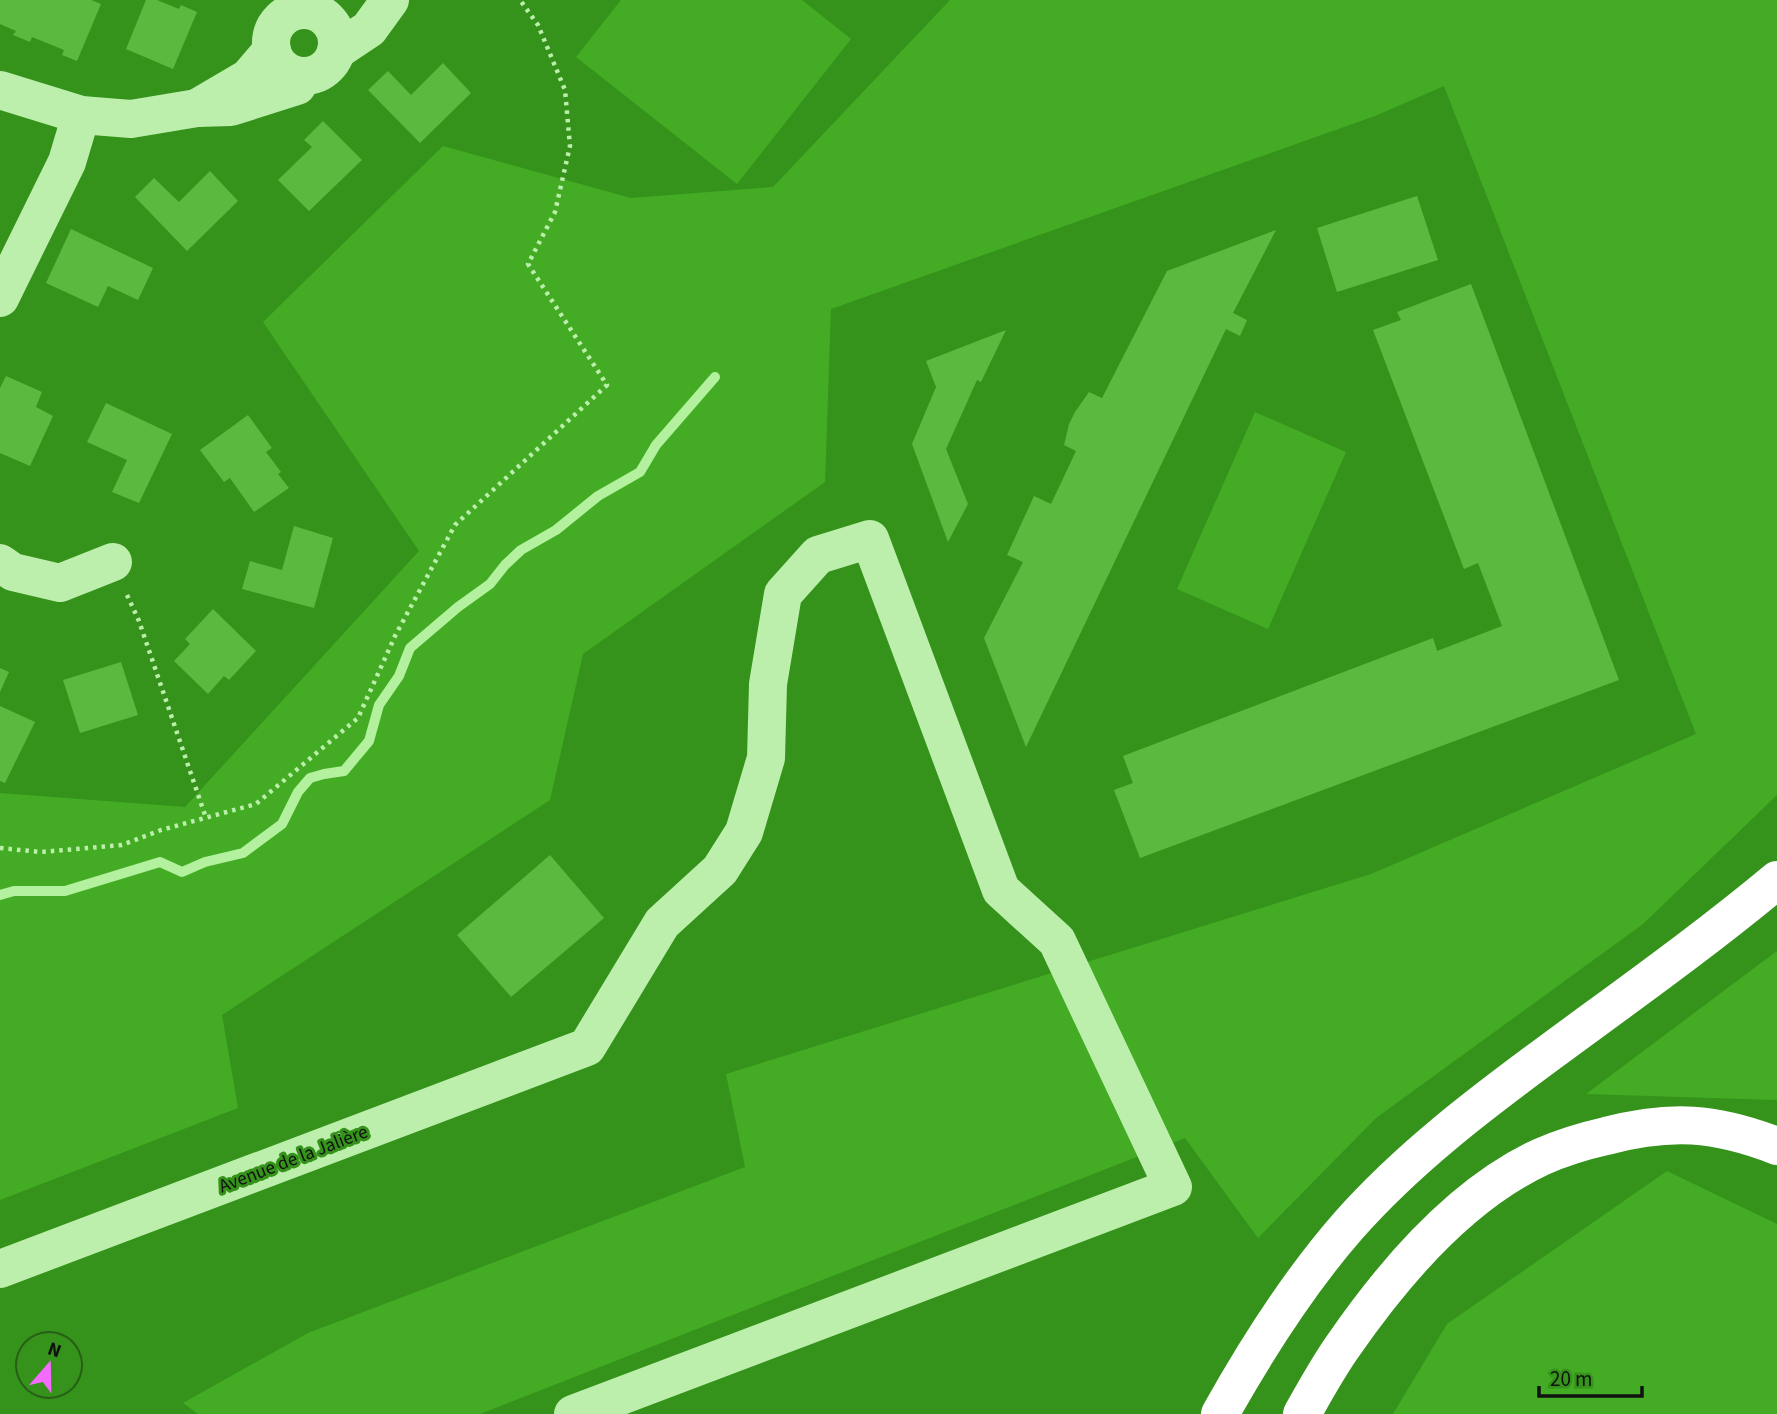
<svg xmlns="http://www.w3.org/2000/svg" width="1777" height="1414" font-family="'Source Sans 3',sans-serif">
<rect width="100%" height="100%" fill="#35931b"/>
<g fill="#43ac24">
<path d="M621,0H802L851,39L737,184L576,57Z"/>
<path d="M950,0H1777V795L1643,924L1376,1118L1258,1238L1185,1138L480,1414H198L183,1403L308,1333L745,1167L726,1074L1371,874L1696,734L1444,86L1375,116L831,309L825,482L583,654L550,800L222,1015L238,1108L0,1200V793L185,807L419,551L263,322L443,146L631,198L773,187Z"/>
<path d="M1255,412L1346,452L1268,629L1177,589Z"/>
<path d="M1777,951V1100L1586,1094Z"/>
<path d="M1667,1171L1777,1224V1414H1393L1447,1324Z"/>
</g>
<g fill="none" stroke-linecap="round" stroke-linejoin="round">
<path stroke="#b3f19f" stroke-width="10" d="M0,895L14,891H65L160,862L182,872L205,862L243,853L282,824L298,792L310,778L324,774L344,771L369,741L379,705L399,676L410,648L458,607L490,584L505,565L521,550L556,530L598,496L640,472L656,445L715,377"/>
</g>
<g fill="#5bb93f">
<path d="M0,0H91L101,4L77,61L62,55L64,50L32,37L30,42L13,35L16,31L0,24Z"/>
<path d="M146,0H157L179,9L181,5L197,12L173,69L126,49Z"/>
<path d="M443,63L471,93L420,143L368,90L388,71L411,95Z"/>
<path d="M323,121L362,160L309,211L278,180L312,147L304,140Z"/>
<path d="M210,171L238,201L187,251L135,197L154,178L179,202Z"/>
<path d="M1417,196L1438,260L1337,292L1317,228Z"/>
<path d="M71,229L153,268L138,300L108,286L98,307L46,283Z"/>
<path d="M1276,230L1233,313L1247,320L1240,336L1226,329L1026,747L984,638L1023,562L1007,555L1034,496L1051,504L1076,451L1064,445L1069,424L1075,412L1089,392L1102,398L1167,271Z"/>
<path d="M1471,284L1619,680L1140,858L1114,790L1133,783L1123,756L1433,638L1437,651L1502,626L1478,563L1464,569L1373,330L1401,320L1397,312Z"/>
<path d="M1006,330L981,382L977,380L946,449L968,504L948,542L912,444L936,387L926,361Z"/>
<path d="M6,376L42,392L36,407L53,416L30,466L0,453V388Z"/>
<path d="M106,403L172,434L139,503L112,492L127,460L87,442Z"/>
<path d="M248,415L272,448L266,452L281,472L278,474L289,488L254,512L230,478L224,482L200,450Z"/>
<path d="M294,526L333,538L314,608L242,589L250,561L282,570Z"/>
<path d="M213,609L256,651L229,680L224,676L208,694L174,661L190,644L185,639Z"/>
<path d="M121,662L138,715L80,733L63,680Z"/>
<path d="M0,668L9,672L0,692Z"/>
<path d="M0,706L35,722L5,783L0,781Z"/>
<path d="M550,855L604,918L511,997L457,935Z"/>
</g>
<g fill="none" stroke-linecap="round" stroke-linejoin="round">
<g stroke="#bcefac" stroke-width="4.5" stroke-dasharray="3.5 5" stroke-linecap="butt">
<path d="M127,595L139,621L206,818"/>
<path d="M0,848L41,852L122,845L161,830L256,804L358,718L395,636L455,525L607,385L528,264L555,212L570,146L565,90L538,25L520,0"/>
</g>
<g stroke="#bcefac" stroke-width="38">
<circle cx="304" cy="43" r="33"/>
<path d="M272,50L248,78L197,108L231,107L297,86L303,76"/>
<path d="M336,51L369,29L390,0"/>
<path d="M0,90L81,115L131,119L197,108"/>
<path d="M0,298L67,162L81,115"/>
<path d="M0,563L13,572L60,583L113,562"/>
<path d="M0,1269L587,1047L662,923L720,870L744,832L766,758L768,684L783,594L818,555L870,539L1001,890L1057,941L1173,1187L573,1414"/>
</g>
<g stroke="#fff" stroke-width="38">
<path d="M1220,1414C1257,1348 1298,1283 1348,1226C1408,1158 1481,1103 1553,1050C1629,994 1705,940 1777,880"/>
<path d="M1302,1414C1315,1391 1328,1367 1343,1346C1392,1275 1461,1194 1541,1157C1561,1148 1584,1141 1606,1136C1671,1119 1715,1122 1777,1146"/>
</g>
</g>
<g text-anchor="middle" stroke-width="6" stroke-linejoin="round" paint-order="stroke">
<g font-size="19" fill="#111" stroke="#35931b">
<text transform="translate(293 1158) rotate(-21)" y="7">Avenue de la Jalière</text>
</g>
</g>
<g transform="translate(49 1365) rotate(20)"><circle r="33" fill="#35931b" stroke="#275f17" stroke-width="2"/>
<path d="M0-5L12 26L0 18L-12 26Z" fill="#f56aff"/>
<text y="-10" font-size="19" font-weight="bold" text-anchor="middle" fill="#111111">N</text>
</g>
<path d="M1539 1386v10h103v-10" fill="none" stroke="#111111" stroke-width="3.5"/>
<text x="1550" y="1386" font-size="21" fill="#111111" stroke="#35931b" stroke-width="5" paint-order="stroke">20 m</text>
</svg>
